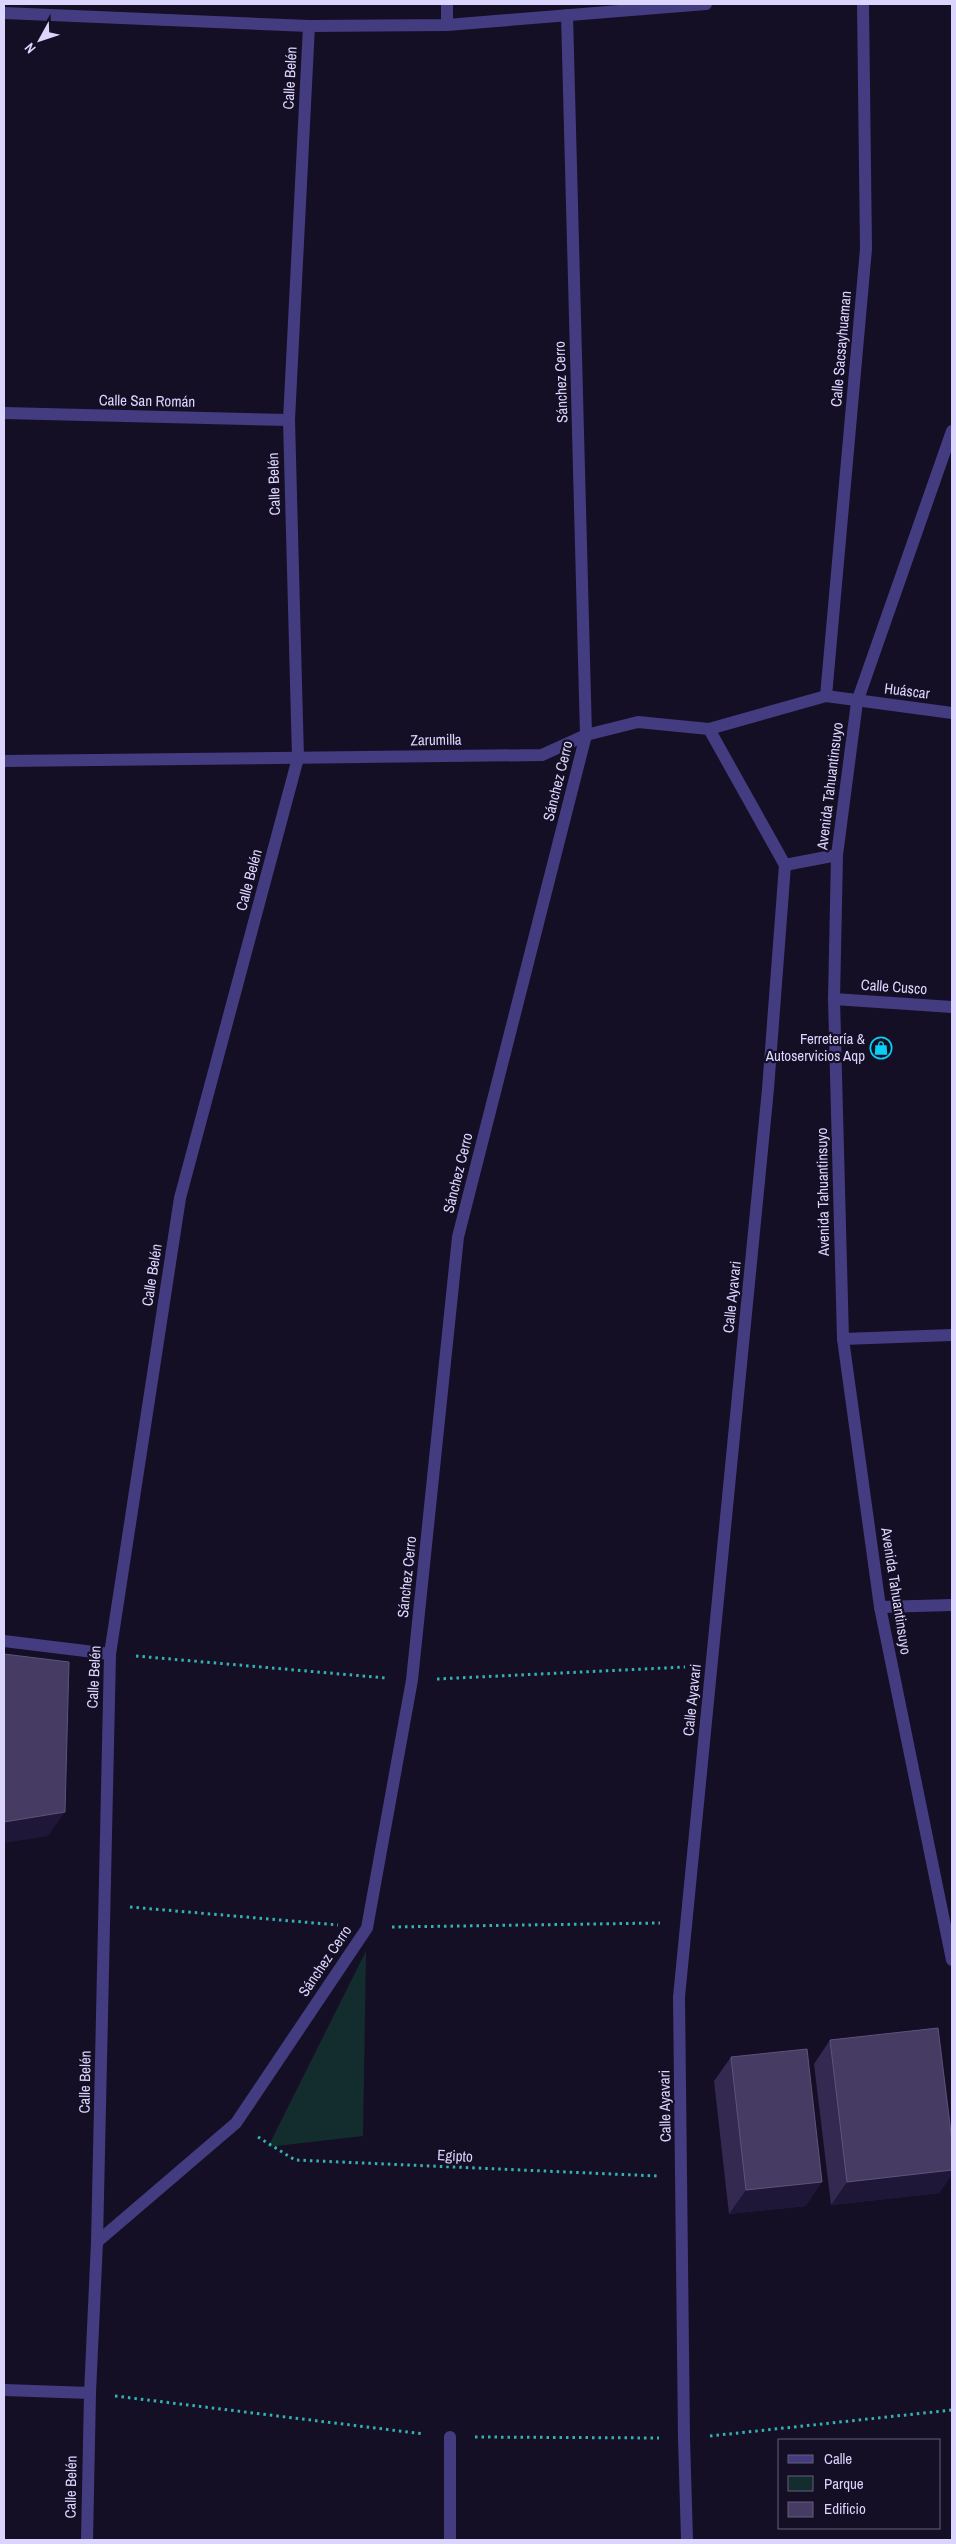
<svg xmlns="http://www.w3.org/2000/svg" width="956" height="2544" font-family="'Archivo Narrow',sans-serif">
<rect width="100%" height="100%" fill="#140f24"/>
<path fill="#132d2e" d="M366,1951L363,2136L268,2147Z"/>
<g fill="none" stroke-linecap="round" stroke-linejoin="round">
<g stroke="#33b2b2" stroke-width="3" stroke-dasharray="2.5 4" stroke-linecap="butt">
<path d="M136,1656L386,1678"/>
<path d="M437,1679L685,1667"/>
<path d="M130,1907L338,1925"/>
<path d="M392,1927L660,1923"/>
<path d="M258,2137L295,2160L657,2176"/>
<path d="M115,2396L424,2434"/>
<path d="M710,2436L952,2410"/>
<path d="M475,2437L659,2438"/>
</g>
<g stroke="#433c81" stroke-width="12">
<path d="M4,13L309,26L447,25L706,4"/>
<path d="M447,25V4"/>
<path d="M4,413L289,420"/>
<path d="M952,431L857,702L837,855L834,999L843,1339L880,1607L952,1960"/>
<path d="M826,696L866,249L863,4"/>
<path d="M709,729L785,865"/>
<path d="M4,761L542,755L586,735L638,722L709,729L826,696L952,713"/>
<path d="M785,865L837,855"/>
<path d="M834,999L952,1007"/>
<path d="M843,1339L952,1335"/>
<path d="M880,1607L952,1605"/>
<path d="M4,1641L110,1654"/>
<path d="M97,2242L236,2123L367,1928L412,1680L458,1237L586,735L567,15"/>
<path d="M4,2390L90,2393"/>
<path d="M87,2540L90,2393L97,2242L110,1654L180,1198L298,758L289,420L309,26"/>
<path d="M450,2540V2437"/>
<path d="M687,2540L684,2438L679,1997L768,1089L785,865"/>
</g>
</g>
<g fill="#342951">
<path d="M830,2040L952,2141V2174L939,2193L831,2205L814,2064Z"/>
<path d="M731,2057L806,2206L729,2214L714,2081Z"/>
</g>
<g fill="#1f1737">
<path d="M65,1812L48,1836L4,1843V1822Z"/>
<path d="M952,2170V2174L939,2193L831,2205L847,2182Z"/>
<path d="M822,2182L806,2206L729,2214L746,2190Z"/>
</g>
<g fill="#463b63" stroke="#5d537c">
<path d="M4,1654L69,1662L65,1812L4,1822Z"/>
<path d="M938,2028L952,2141V2170L847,2182L830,2040Z"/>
<path d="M807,2049L822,2182L746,2190L731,2057Z"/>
</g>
<defs>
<g id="shop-ring" transform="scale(1.125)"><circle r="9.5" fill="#140f24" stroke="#09cff5" stroke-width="1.5"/><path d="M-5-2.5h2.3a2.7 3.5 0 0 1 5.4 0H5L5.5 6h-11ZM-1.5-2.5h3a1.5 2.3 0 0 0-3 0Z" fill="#09cff5"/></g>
</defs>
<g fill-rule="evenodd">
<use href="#shop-ring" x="881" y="1048"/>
</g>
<g text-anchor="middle" stroke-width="4.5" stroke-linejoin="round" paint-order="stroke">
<g font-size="15" fill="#dbd4fd" stroke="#140f24">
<text transform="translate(290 78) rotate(-87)" y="5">Calle Belén</text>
<text transform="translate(841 349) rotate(-85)" y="5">Calle Sacsayhuaman</text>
<text transform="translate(561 382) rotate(-92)" y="5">Sánchez Cerro</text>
<text transform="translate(147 401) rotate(1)" y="5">Calle San Román</text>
<text transform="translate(274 484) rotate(-92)" y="5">Calle Belén</text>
<text transform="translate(907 691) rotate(7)" y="5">Huáscar</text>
<text transform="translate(436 740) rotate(-1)" y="5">Zarumilla</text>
<text transform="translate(558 781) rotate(-76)" y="5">Sánchez Cerro</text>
<text transform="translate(830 786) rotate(-83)" y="5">Avenida Tahuantinsuyo</text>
<text transform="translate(249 880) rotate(-75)" y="5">Calle Belén</text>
<text transform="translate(894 987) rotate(4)" y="5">Calle Cusco</text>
<text transform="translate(458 1173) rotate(-76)" y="5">Sánchez Cerro</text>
<text transform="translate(823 1192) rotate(-91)" y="5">Avenida Tahuantinsuyo</text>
<text transform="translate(152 1275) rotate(-81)" y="5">Calle Belén</text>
<text transform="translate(732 1297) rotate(-84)" y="5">Calle Ayavari</text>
<text transform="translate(407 1577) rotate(-84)" y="5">Sánchez Cerro</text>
<text transform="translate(896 1591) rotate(81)" y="5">Avenida Tahuantinsuyo</text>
<text transform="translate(94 1677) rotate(-87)" y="5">Calle Belén</text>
<text transform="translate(692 1700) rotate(-84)" y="5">Calle Ayavari</text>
<text transform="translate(325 1961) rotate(-56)" y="5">Sánchez Cerro</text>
<text transform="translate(85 2082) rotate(-89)" y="5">Calle Belén</text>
<text transform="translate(665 2106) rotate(-91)" y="5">Calle Ayavari</text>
<text transform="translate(455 2156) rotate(3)" y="5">Egipto</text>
<text transform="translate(71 2487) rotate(-89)" y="5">Calle Belén</text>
</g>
<g font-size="15" fill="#dbd4fd" stroke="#140f24" text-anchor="end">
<text x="865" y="1044">Ferretería &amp;<tspan x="865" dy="17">Autoservicios Aqp</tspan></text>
</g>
</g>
<rect width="956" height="2544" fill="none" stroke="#dbd4fd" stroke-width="10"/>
<rect x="778" y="2439" width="162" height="90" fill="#140f24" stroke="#645e7b"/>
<rect x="788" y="2455" width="25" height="8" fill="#433c81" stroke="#645e7b"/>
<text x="824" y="2464" font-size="15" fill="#dbd4fd">Calle</text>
<rect x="788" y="2476" width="25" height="15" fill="#132d2e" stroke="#645e7b"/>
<text x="824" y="2489" font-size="15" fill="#dbd4fd">Parque</text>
<rect x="788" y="2502" width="25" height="15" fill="#463b63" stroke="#645e7b"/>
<text x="824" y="2514" font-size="15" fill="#dbd4fd">Edificio</text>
<g transform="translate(40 40) rotate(230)" stroke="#140f24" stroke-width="4" paint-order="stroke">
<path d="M0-4L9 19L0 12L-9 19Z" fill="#dbd4fd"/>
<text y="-8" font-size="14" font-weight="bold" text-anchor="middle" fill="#dbd4fd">N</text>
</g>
</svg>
